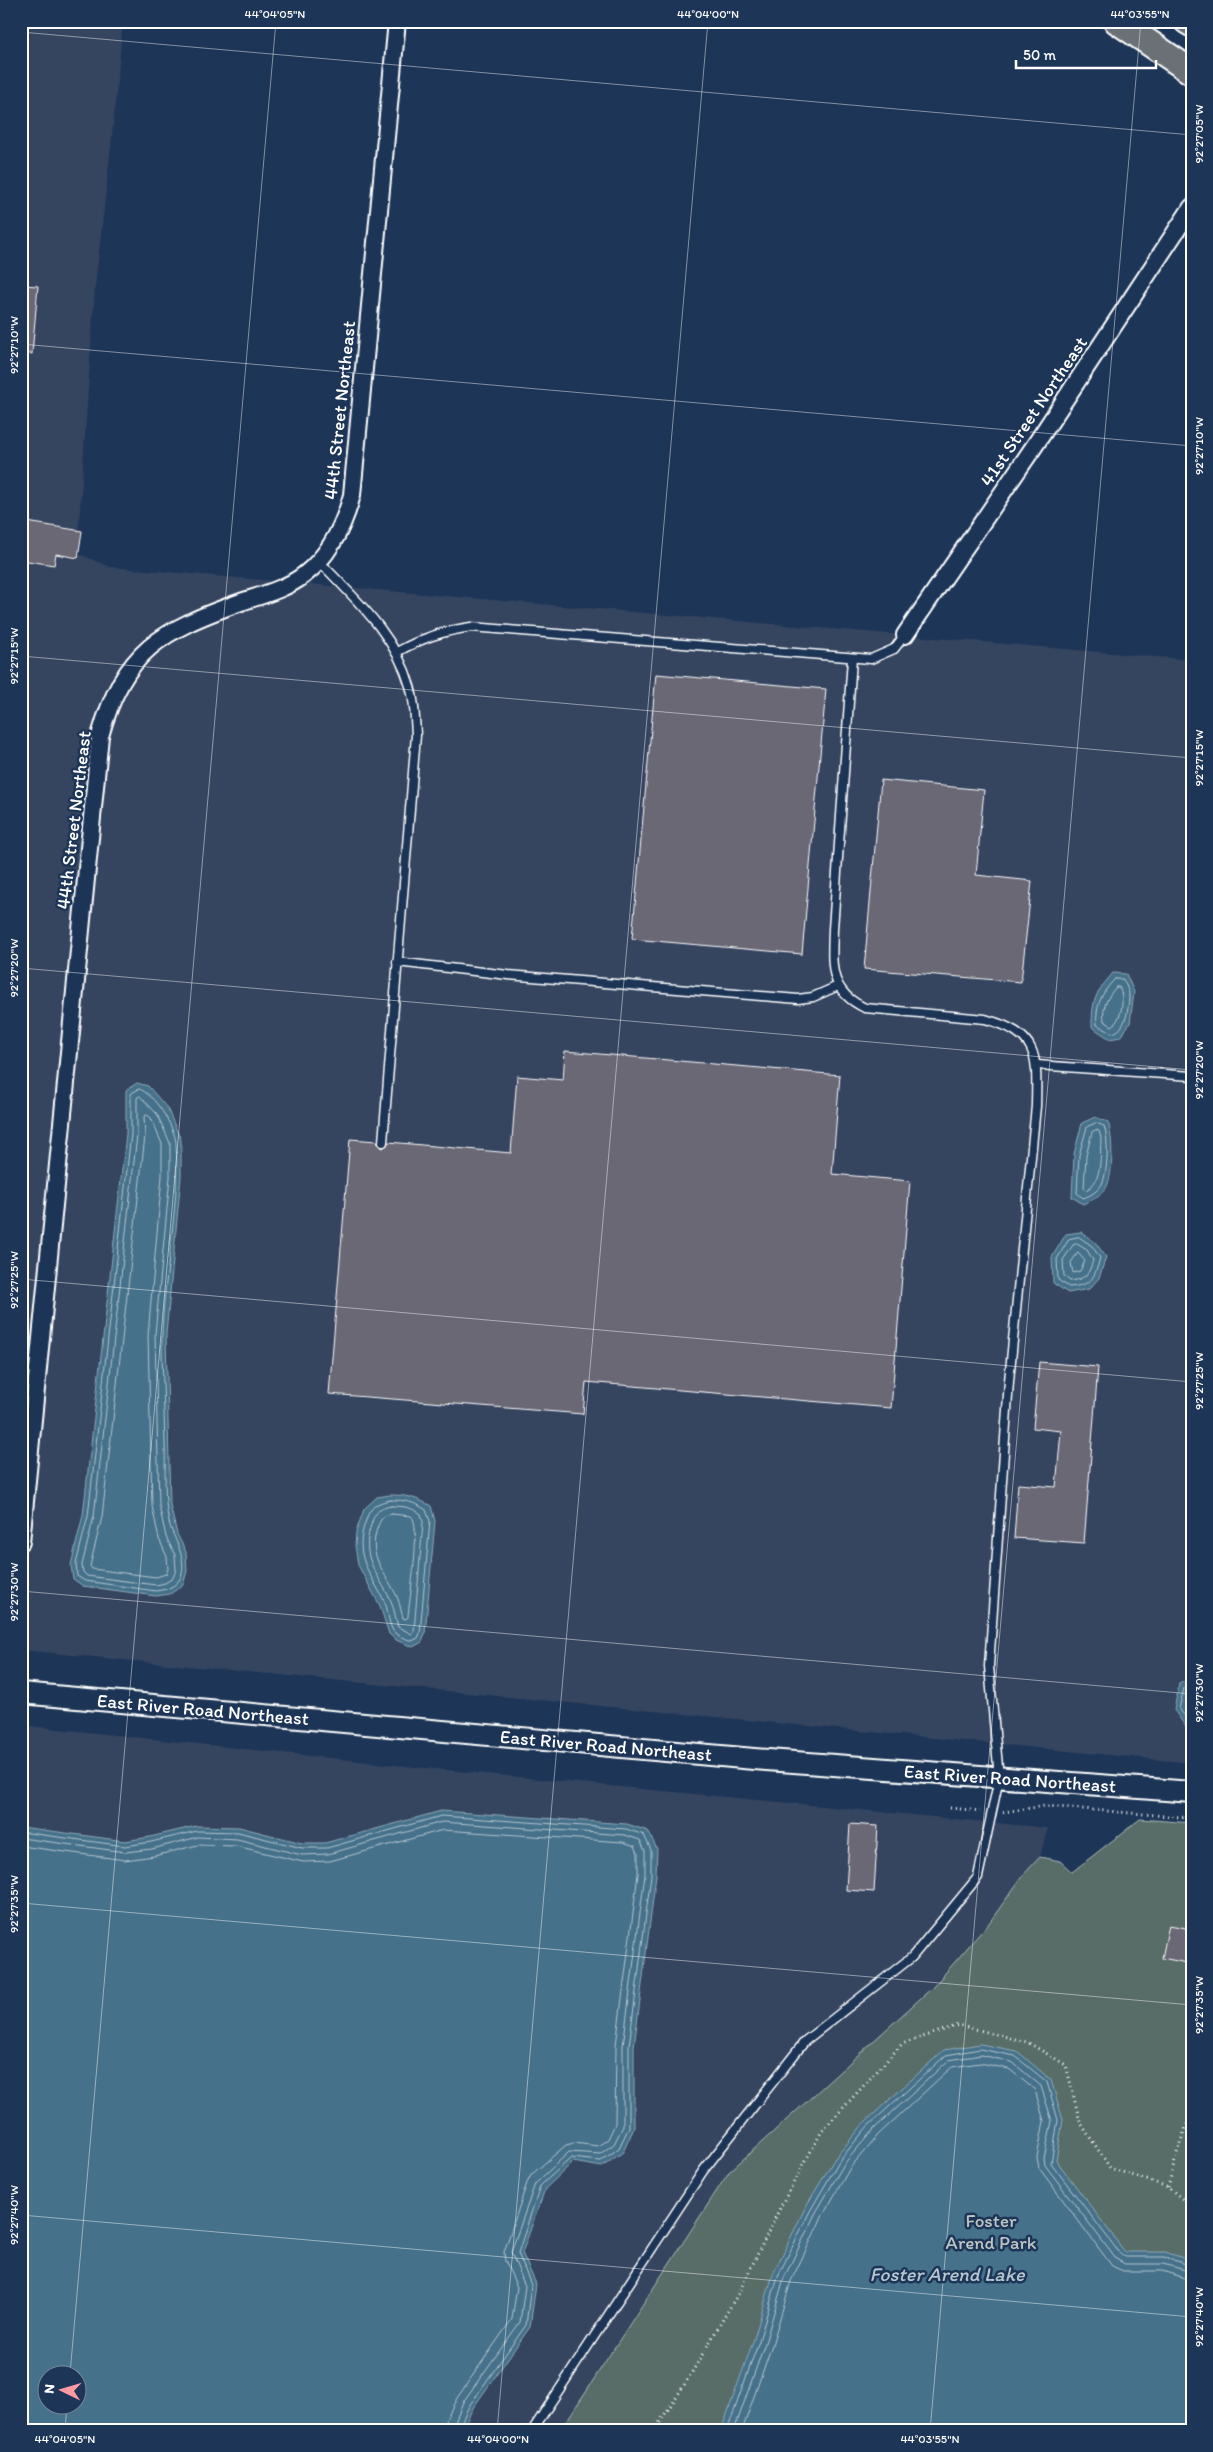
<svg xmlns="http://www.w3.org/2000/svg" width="1213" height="2452" font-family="Itim,sans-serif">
<rect width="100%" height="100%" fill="#1d3557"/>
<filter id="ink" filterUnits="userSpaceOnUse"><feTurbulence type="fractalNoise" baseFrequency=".02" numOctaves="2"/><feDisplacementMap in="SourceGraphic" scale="10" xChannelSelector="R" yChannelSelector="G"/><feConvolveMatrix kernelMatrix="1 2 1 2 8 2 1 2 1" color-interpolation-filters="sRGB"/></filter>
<g filter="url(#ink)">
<g fill="#344460" fill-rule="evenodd">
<path d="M21,21H123L111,146L95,287L77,553L110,567L1192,660V1763L21,1650Z"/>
<path d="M21,1725L415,1767L1048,1828L1025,1910L600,2431H21ZM48,2374H78V2404H48Z"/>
</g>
<path fill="#586d68" stroke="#acb6b4" d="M1140,1819L1192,1823V2431H560L729,2172L933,1987L989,1923L1024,1874L1040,1857L1060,1861L1072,1872Z"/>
<g fill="#45718a" stroke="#8faab9" fill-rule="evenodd">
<path d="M1113,973L1126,974L1134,992L1130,1023L1120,1037L1110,1039L1092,1027C1092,999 1095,994 1113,973Z"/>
<path d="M137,1083L148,1086L167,1108L181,1140V1177L166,1334L170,1505L177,1534L186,1552L187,1571L183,1585L170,1594L156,1596L83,1586L73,1579L71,1565L83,1515L126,1134V1090Z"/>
<path d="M1095,1117L1108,1122C1113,1137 1114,1174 1106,1188C1101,1196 1091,1200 1083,1204L1072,1197L1074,1154L1082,1123Z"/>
<path d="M1081,1232L1095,1242L1106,1257L1099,1278L1089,1289L1068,1293L1053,1283L1052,1257L1066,1234Z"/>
<path d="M390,1495C407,1495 417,1498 431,1506L435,1521L425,1634L422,1642L413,1647L396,1640L389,1634L380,1606L358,1565L355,1545L356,1532L364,1509L377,1497Z"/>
<path d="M1192,1677V1729L1186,1727L1174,1710L1179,1684Z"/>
<path d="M441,1811L627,1824L648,1831L657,1849L656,1875L634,2047V2128L623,2152L602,2167L573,2162L545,2189L522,2253L536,2284L530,2327L473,2408L461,2431H21V1827L125,1841L150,1837L196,1826L239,1827L302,1843H325ZM78,2374V2404H48V2374Z"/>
<path d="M980,2044L1017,2051L1051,2080L1063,2120L1056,2160L1125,2252H1165L1192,2261V2431H721L754,2339L773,2274L805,2208L835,2158L865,2122L944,2050Z"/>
</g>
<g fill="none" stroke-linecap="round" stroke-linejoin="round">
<g stroke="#b5c6d0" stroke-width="1">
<path d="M1115,979H1123C1125,984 1129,990 1129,995C1129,1007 1126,1031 1112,1033L1097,1025C1095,1006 1102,992 1115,979Z"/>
<path d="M1116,987H1119C1125,998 1122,1019 1112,1026L1104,1021C1102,1008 1107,997 1116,987Z"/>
<path d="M139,1089C154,1093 175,1128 176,1143C181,1212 160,1285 162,1355C163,1384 164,1413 165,1443C166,1469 163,1496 169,1522C173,1538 186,1555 182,1573C179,1586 169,1589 156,1591L85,1581L77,1576L76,1564L88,1516L131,1134V1094Z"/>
<path d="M140,1096L157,1114L170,1143V1177L155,1334L159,1505L166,1537L175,1555L176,1570L173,1578L165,1583L156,1585L87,1576L83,1572L82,1565L94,1516L137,1135V1098Z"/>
<path d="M147,1115L151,1118L162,1144V1176L148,1335L152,1506L159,1539L167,1557L168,1569L166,1574L156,1577L92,1569L90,1566L102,1517L145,1136L144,1117Z"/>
<path d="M1096,1123L1104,1126C1109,1139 1108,1172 1102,1184C1098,1191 1090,1196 1083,1198L1077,1193L1079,1155L1087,1127Z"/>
<path d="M1096,1130L1099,1131L1101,1138C1100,1154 1103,1182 1086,1190L1084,1187L1086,1156L1092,1132Z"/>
<path d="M1079,1237L1092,1246L1100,1258C1094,1280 1091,1285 1069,1287L1058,1280L1057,1259L1069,1239Z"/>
<path d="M1077,1244L1087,1250L1093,1260C1089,1274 1086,1279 1070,1281L1064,1276L1063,1260L1073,1245Z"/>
<path d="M1078,1253L1085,1261L1080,1271L1073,1273L1071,1263Z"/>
<path d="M391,1500C405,1500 415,1502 426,1510L430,1521L420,1633L418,1638L412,1641C407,1639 399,1637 395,1633C388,1626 389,1612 385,1603C371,1572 352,1558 366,1520C370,1507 377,1502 391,1500Z"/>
<path d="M391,1506C403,1506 411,1507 421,1514L423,1522L414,1631L412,1634L398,1627C396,1619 394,1609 391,1601C377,1571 359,1558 372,1522C375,1512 380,1508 391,1506Z"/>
<path d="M392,1514L411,1516C422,1523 409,1601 408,1617L406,1619L403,1618C401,1611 400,1605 398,1599C386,1571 366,1558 378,1526C381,1518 384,1515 392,1514Z"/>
<path d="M1192,1683L1184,1688L1179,1709L1192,1724"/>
<path d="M21,1832L125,1846L151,1842L197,1831L238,1832L302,1848H327L441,1816L626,1829L644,1835L651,1850V1875L629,2046V2127L619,2148L601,2161L571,2158L540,2186L518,2253L531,2285L526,2325L469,2406L457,2431"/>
<path d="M21,1838L125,1852L152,1849L198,1837L237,1839L302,1855L328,1854L442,1822L625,1835L640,1840L645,1851V1874L623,2046V2126L614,2144L600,2154L569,2152L535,2184L511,2252L525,2286L520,2322L463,2402L451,2431"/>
<path d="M21,1846L125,1860L154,1856L198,1845L236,1846L303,1862L330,1861L443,1830L623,1842L635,1846L638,1853V1874L616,2045L615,2124L608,2139L598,2146L574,2143L566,2145L531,2175L527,2183L504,2252L505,2261L517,2287L512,2319L457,2398L445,2421L443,2431"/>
<path d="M727,2431L759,2341L778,2276L810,2211L839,2161L868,2126L946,2055L980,2049L1015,2056L1047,2082L1058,2120L1051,2163L1121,2255L1126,2257H1164L1192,2266"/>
<path d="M734,2431L765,2343L784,2278L815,2214L844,2164L873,2130L939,2069L949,2060L981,2055L1012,2062L1041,2086L1052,2121L1044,2158L1045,2165L1116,2259L1125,2264H1163L1192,2272"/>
<path d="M742,2431L772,2345L791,2281L822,2217L850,2168L878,2135L944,2074L952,2067L980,2063L1009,2069L1035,2090L1044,2121L1037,2157L1039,2168L1112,2266L1123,2271H1162L1192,2280"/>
</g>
</g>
<g fill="#6a6874" stroke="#fff">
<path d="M21,285L38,286L32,354H21Z"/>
<path d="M27,522L82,531L78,558L56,554L54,565L21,560Z"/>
<path d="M656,674L826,689L802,954L632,939Z"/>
<path d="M881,780L984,790L976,875L1032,881L1021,982L864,969Z"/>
<path d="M565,1051L840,1075L832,1174L910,1181L891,1408L586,1382L583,1414L329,1394L350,1139L377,1141L379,1146L383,1148L389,1142L511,1153L517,1076L563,1080Z"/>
<path d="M1039,1362L1098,1367L1084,1543L1014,1538L1018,1484L1056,1487L1061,1431L1033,1428Z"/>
<path d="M850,1824L878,1826L874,1892L846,1890Z"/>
<path d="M1169,1925L1192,1929V1964L1162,1958Z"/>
</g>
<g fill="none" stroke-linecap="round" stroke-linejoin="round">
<g stroke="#fff" stroke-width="11">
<g id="service">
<path d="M319,561C355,599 395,634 410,686C415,702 415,719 416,735L383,1142"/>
<path d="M397,652C422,638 443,631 471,627L871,659L894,649L905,635"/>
<path d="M397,962L508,975L798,999L813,997L838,986"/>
<path d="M1037,1065L1192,1076"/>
<path d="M532,2431L703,2171L805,2041L912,1957L978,1877L999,1778L989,1666L1009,1381L1036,1106C1037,1056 1040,1034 985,1019L865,1008C828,991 832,965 833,929L852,659"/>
</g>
</g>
<g stroke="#fff" stroke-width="20">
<g id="minor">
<path d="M905,635L1033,448L1192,207"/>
<path d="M21,1542L100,736C124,650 162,630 241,602C262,595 286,589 304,575C330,555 344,525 352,495L397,21"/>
</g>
</g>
<g stroke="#fff" stroke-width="24">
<path id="tertiary" d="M21,1693L754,1759L1192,1792"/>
</g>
<g stroke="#fff" stroke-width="29">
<g id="primary">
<path d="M1117,21L1192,72"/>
<path d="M1187,21L1192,24"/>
</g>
</g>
<g stroke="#fff" stroke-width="3" stroke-dasharray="1 4" stroke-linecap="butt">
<path d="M950,1808L980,1811"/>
<path d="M1003,1812L1045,1806L1192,1818"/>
<path d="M1168,2187L1179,2146L1192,2111"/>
<path d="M654,2431L688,2379L739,2292L783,2202L822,2131L902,2044L959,2025L1027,2042L1066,2065L1080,2122L1110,2168L1168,2187L1192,2207"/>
</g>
<use href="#service" stroke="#1d3557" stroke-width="8"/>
<use href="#minor" stroke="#1d3557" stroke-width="16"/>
<use href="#tertiary" stroke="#1d3557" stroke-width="20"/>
<use href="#primary" stroke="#6a7074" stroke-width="25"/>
</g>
</g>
<path fill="none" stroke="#fff" stroke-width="1" stroke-opacity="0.45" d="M21,32L1192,135M21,344L1192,446M21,656L1192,758M21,968L1192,1070M21,1279L1192,1382M21,1591L1192,1694M21,1903L1192,2005M21,2215L1192,2317M70,2374L276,21M65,2431L67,2404M497,2431L708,21M930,2431L1141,21"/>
<g text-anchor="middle" stroke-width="5" stroke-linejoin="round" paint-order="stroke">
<g font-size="19" fill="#fff" stroke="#1d3557">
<text transform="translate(339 410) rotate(-84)" y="7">44th Street Northeast</text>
<text transform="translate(1033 411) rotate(-56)" y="7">41st Street Northeast</text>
<text transform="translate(73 820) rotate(-83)" y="7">44th Street Northeast</text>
<text transform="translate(203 1709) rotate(5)" y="7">East River Road Northeast</text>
<text transform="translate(606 1745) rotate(5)" y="7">East River Road Northeast</text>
<text transform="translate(1010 1778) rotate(4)" y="7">East River Road Northeast</text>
</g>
<g font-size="19" fill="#bcc5c3" stroke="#1d3557">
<text x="991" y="2227">Foster<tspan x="991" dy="22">Arend Park</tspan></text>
</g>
<g font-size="20" font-style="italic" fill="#b5c6d0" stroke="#1d3557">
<text x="947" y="2281">Foster Arend Lake</text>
</g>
</g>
<rect width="1213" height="2452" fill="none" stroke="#1d3557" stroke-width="55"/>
<g transform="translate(62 2390) rotate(275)"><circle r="24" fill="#1d3557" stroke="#77869a"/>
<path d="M0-4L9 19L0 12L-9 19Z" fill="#ff9aa2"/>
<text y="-8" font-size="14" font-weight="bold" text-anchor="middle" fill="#ffffff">N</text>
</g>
<path d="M1016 60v8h140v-8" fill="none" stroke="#ffffff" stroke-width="2.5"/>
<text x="1023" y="60" font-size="15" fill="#ffffff" stroke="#1d3557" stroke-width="4" paint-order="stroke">50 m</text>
<rect x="28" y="28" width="1158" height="2396" fill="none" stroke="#fff" stroke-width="2"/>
<g font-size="12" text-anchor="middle" fill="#fff">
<text x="275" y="18">44°04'05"N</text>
<text x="708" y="18">44°04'00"N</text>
<text x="1140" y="18">44°03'55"N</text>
<text transform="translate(1199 134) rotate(-90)" y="4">92°27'05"W</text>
<text transform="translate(14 345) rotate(-90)" y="4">92°27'10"W</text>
<text transform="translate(1199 446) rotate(-90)" y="4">92°27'10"W</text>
<text transform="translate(14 656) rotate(-90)" y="4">92°27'15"W</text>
<text transform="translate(1199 758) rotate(-90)" y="4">92°27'15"W</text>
<text transform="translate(14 968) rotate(-90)" y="4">92°27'20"W</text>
<text transform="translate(1199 1070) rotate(-90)" y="4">92°27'20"W</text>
<text transform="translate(14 1280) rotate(-90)" y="4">92°27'25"W</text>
<text transform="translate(1199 1381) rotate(-90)" y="4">92°27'25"W</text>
<text transform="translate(14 1592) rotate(-90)" y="4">92°27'30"W</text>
<text transform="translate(1199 1693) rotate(-90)" y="4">92°27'30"W</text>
<text transform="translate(14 1904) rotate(-90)" y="4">92°27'35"W</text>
<text transform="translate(1199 2005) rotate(-90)" y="4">92°27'35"W</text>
<text transform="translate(14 2215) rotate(-90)" y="4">92°27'40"W</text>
<text transform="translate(1199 2317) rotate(-90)" y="4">92°27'40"W</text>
<text x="65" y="2443">44°04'05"N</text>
<text x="498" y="2443">44°04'00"N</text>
<text x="930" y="2443">44°03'55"N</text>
</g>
</svg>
